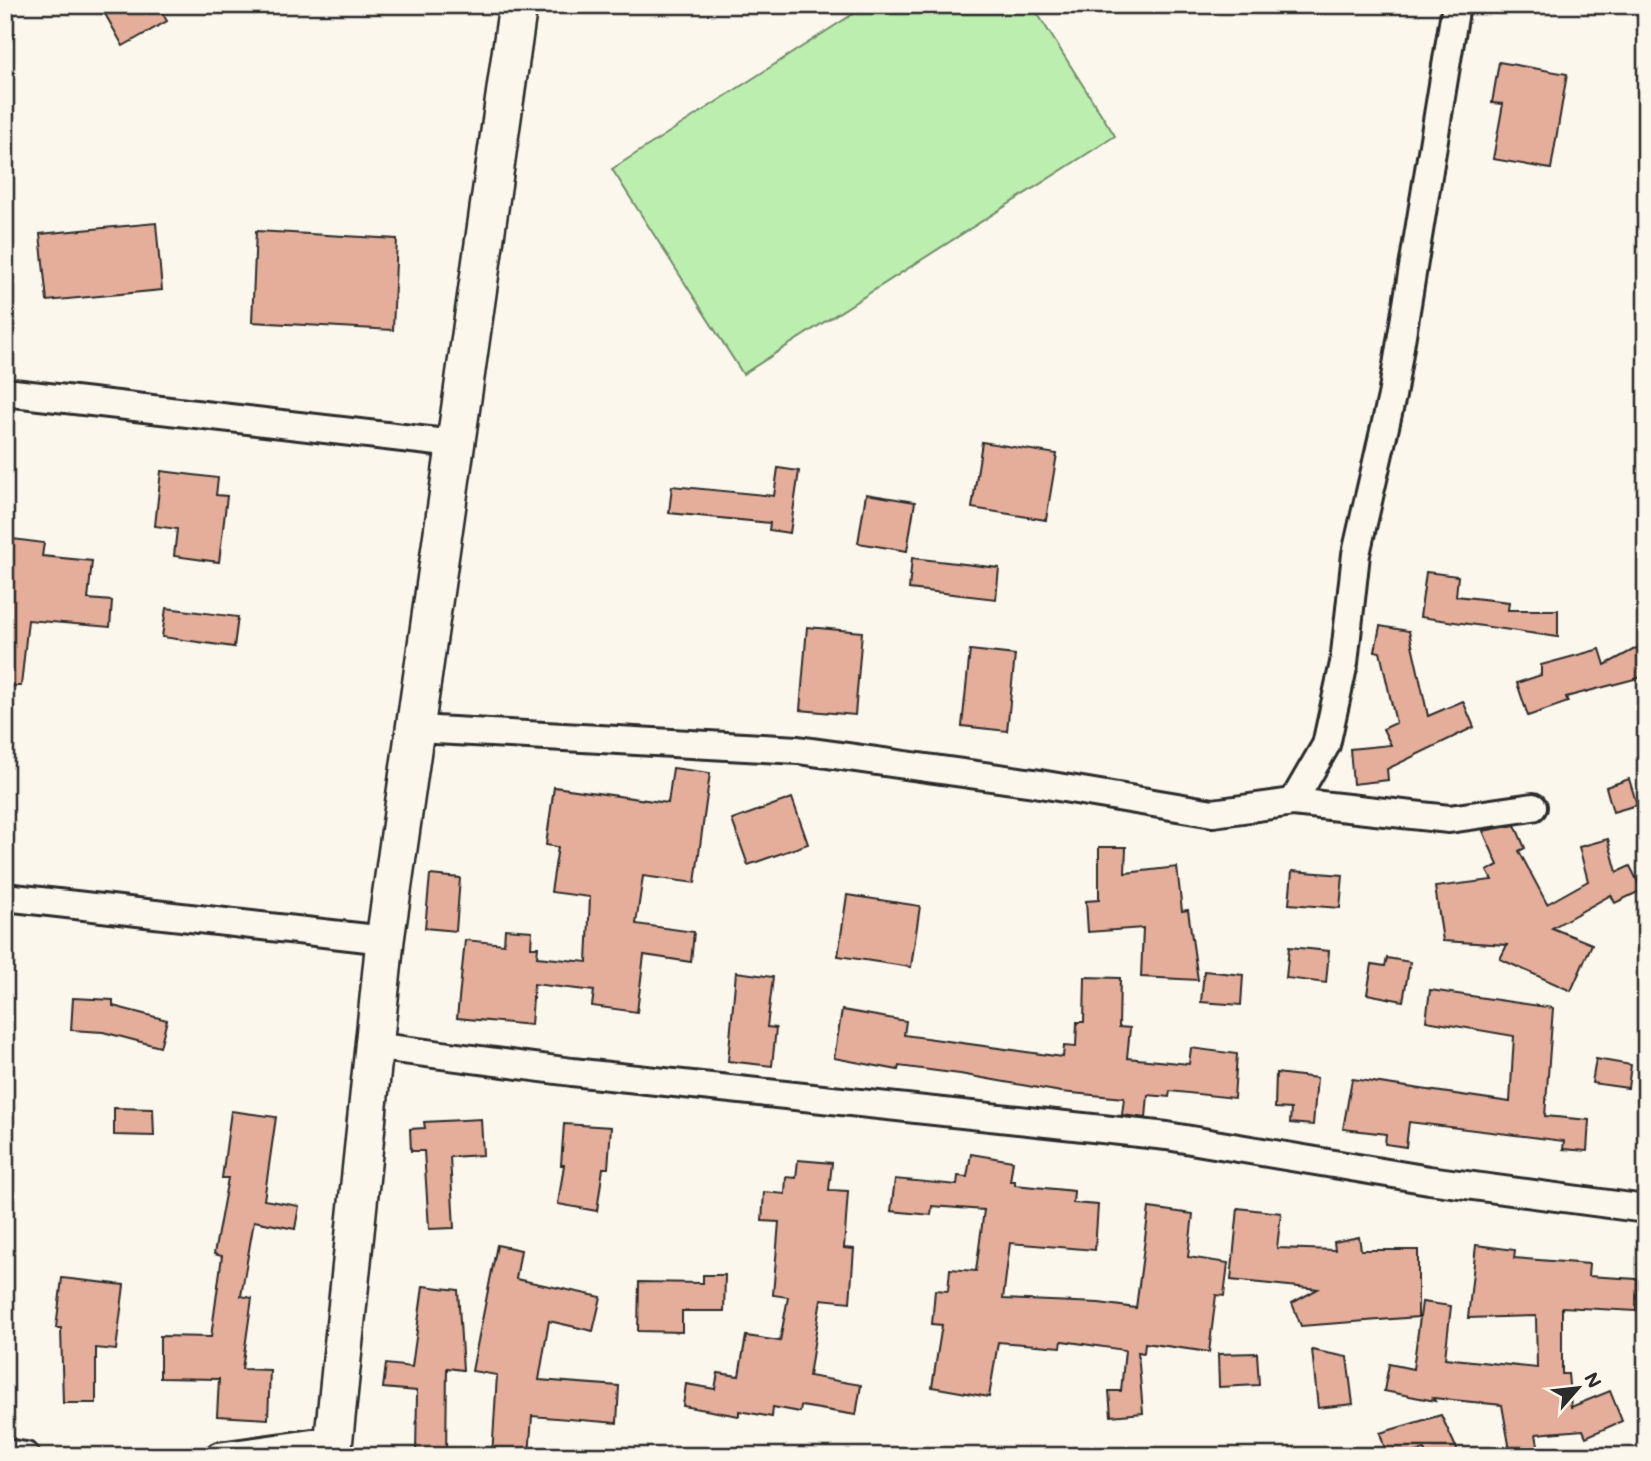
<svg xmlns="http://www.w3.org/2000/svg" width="1651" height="1461" font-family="Mali,sans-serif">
<rect width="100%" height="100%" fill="#fbf7ec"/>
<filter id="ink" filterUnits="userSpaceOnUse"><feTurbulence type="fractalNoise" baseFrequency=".0143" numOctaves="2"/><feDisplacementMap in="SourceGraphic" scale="14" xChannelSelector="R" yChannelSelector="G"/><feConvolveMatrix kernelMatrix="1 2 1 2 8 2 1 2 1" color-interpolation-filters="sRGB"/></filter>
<g filter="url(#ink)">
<path fill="#bcefaf" stroke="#748d6d" stroke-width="2" d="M867,5H1032L1115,136L743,374L612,169Z"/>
<g fill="#e4ae9a" stroke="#2b2b2b" stroke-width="2">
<path d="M100,5H158L167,21L123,46Z"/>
<path d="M1499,62L1567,74L1551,169L1493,159L1503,104L1492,103Z"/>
<path d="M156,223L162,290L47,301L40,234Z"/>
<path d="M256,231L397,239L393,330L252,322Z"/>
<path d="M982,442L1057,454L1046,520L972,508Z"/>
<path d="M778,468L799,471L790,533L769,530L770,523L669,513L672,486L774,496Z"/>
<path d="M161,471L218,478L216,495L227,496L219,562L174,556L177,529L155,526Z"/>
<path d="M866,494L915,502L907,551L858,543Z"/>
<path d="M5,538L44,543L42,556L92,561L88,599L112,601L110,627L28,620L21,686H5Z"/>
<path d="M912,558L999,568L996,599L909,589Z"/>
<path d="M1426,572L1458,576L1456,596L1509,602L1508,610H1558V637L1420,617Z"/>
<path d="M166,608L238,617L234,647L162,637Z"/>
<path d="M1380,626L1409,631L1428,716L1463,701L1474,727L1387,769L1388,780L1353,784L1350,749L1391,745L1383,729L1396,723L1380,652L1375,651Z"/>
<path d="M807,627L862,632L855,715L800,710Z"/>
<path d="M1646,643V676L1566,697L1568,702L1528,716L1517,683L1541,675V665L1600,649L1605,665Z"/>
<path d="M970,650L1015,655L1007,731L962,726Z"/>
<path d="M673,768L710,773L695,883L643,876L636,924L694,932L691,962L644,955L637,1012L592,1006L594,991L534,984L531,1025L457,1018L465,940L504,944L505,929L532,931L531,947H538L537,957L587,962L590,897L551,892L558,847L546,845L554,787L668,803Z"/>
<path d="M1629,779L1637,805L1613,812L1606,787Z"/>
<path d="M792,798L808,844L748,865L732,820Z"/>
<path d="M1515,825L1525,848L1519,851L1547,904L1588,881L1579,847L1608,839L1617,872L1630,866L1642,890L1615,903L1611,895L1552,928L1592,944L1571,991L1500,959L1507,945L1443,941L1435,887L1492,880L1487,871L1498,865L1483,831Z"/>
<path d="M1099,847H1126L1125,873L1177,867L1182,911L1188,910L1198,980L1141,977L1143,928L1088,932L1086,901L1099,900Z"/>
<path d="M1292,871L1343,875L1340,908L1289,904Z"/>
<path d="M430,875L460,878L456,931L425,928Z"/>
<path d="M847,895L920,906L911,967L838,956Z"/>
<path d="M1289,947L1329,951L1326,983L1286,978Z"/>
<path d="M1387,958L1410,962L1403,1001L1367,994L1372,964L1385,966Z"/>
<path d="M1204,971L1243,975L1241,1005L1201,1002Z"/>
<path d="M736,972L773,977L767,1027L776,1028L772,1066L728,1061Z"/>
<path d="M1085,977L1120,978L1119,1027L1130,1028L1127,1058L1189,1064L1191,1048L1237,1054L1234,1098L1170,1091L1169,1097L1148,1095L1146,1118L1122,1115L1124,1098L1061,1092L960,1074L899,1066L898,1070L834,1058L842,1010L906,1021L904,1035L1063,1057L1064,1046L1076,1047L1077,1022H1084Z"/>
<path d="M1430,990L1553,1008L1545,1116L1589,1120L1587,1151L1563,1149L1564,1141L1409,1122L1406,1147L1385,1144L1386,1134L1343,1129L1352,1079L1510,1102L1514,1036L1426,1021Z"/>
<path d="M73,998L113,1000V1006L167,1020L160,1047L103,1032L71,1030Z"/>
<path d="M1596,1059L1631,1065L1628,1088L1592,1083Z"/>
<path d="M1276,1073L1317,1078L1313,1125L1290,1123L1291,1109L1275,1108Z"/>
<path d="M114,1108L153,1109L154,1136L114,1135Z"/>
<path d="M231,1111L276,1117L264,1200L299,1206L295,1229L254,1221L241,1296L252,1298L242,1369L270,1370L268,1419L217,1416L219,1379L160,1378V1336L211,1337L222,1256L214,1254L228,1178H222Z"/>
<path d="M481,1119L483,1155L450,1157L454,1228L429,1229L424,1151H411L410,1129L425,1128L424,1122Z"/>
<path d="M564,1124L611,1127L608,1168H603L597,1211L558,1204L564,1165H561Z"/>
<path d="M971,1154L1013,1161L1010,1181H1015V1185L1074,1191L1073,1203L1098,1205L1095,1250L1010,1243L1003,1299L1099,1303L1136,1308L1149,1208L1193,1214L1188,1257L1228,1263L1224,1296L1216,1295L1209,1352L1145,1343L1144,1353L1138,1352L1143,1413L1111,1416L1109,1391H1121L1125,1350L1062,1341L1061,1347L998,1342L989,1397L932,1387L942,1325L932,1324L935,1290L948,1291L950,1269L976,1271L984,1210L932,1206L931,1215L891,1211L895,1179L957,1185L958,1176L967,1177Z"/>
<path d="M798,1160L832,1163L829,1190L848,1191L844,1248L854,1249L850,1302L821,1299L809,1376L861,1385L856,1415L801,1406L800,1412L773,1407L772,1417L739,1411V1416L683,1406L686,1384L715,1389L718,1373L739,1376L746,1336L780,1341L788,1297L773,1295L779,1222L762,1221L764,1192L785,1194L786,1177L796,1178Z"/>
<path d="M1238,1208L1281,1213L1277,1248L1335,1250L1334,1242L1359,1237L1361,1250H1418V1317L1301,1326L1292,1303L1318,1289L1231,1280Z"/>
<path d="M497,1245L521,1250L516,1279L601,1297L593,1331L549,1321L539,1380L619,1386L617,1423L532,1416L529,1456H492L497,1375L472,1371Z"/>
<path d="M1476,1245L1515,1250L1514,1258L1589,1264L1588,1276L1637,1279L1636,1311L1562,1307V1374H1568L1571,1407L1610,1391L1622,1421L1586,1437L1583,1430L1536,1434L1540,1456H1511L1502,1405L1433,1398L1435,1401L1384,1391L1389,1364L1413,1369L1422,1302L1451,1306L1445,1358L1537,1368L1536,1316L1468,1318Z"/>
<path d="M703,1275H725L724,1311H682V1332L638,1331L639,1282L703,1283Z"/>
<path d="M62,1278L124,1285L116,1350L96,1348V1403H63L61,1328H56Z"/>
<path d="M423,1286L458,1290L463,1370L447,1368L446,1456H416L417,1391L383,1388L386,1364L412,1367Z"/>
<path d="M1312,1350L1347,1357L1353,1404L1318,1408Z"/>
<path d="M1257,1353L1259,1385L1219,1387L1218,1354Z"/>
<path d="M1441,1415L1460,1456H1427L1424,1450L1404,1456H1387L1380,1433Z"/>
</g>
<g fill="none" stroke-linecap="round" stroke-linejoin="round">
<g stroke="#2b2b2b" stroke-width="32">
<g id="street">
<path d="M5,392L455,444"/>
<path d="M417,729L798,750L1034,783L1213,813L1293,802L1449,819L1533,807"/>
<path d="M1293,802L1326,745L1344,663L1356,554L1392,396L1456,5"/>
<path d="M5,897L385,940"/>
<path d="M372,1046L572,1072L1167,1136L1429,1180L1646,1209"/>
<path d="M5,1453L26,1456"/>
<path d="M219,1456L335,1440"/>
</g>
</g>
<g stroke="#2b2b2b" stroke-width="42">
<path id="secondary" d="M332,1456L385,940L518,5"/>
</g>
<use href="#street" stroke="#fbf7ec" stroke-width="26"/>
<use href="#secondary" stroke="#fbf7ec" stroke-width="37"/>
</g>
</g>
<rect width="1651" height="1461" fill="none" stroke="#fbf7ec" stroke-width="28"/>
<rect x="14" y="14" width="1623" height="1433" fill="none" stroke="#2b2b2b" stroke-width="2.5" filter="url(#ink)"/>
<g transform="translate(1578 1388) rotate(62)" stroke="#fbf7ec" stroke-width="5" paint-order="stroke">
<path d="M0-5L12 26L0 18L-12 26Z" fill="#2b2b2b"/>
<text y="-10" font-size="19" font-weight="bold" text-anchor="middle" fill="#2b2b2b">N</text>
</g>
</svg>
